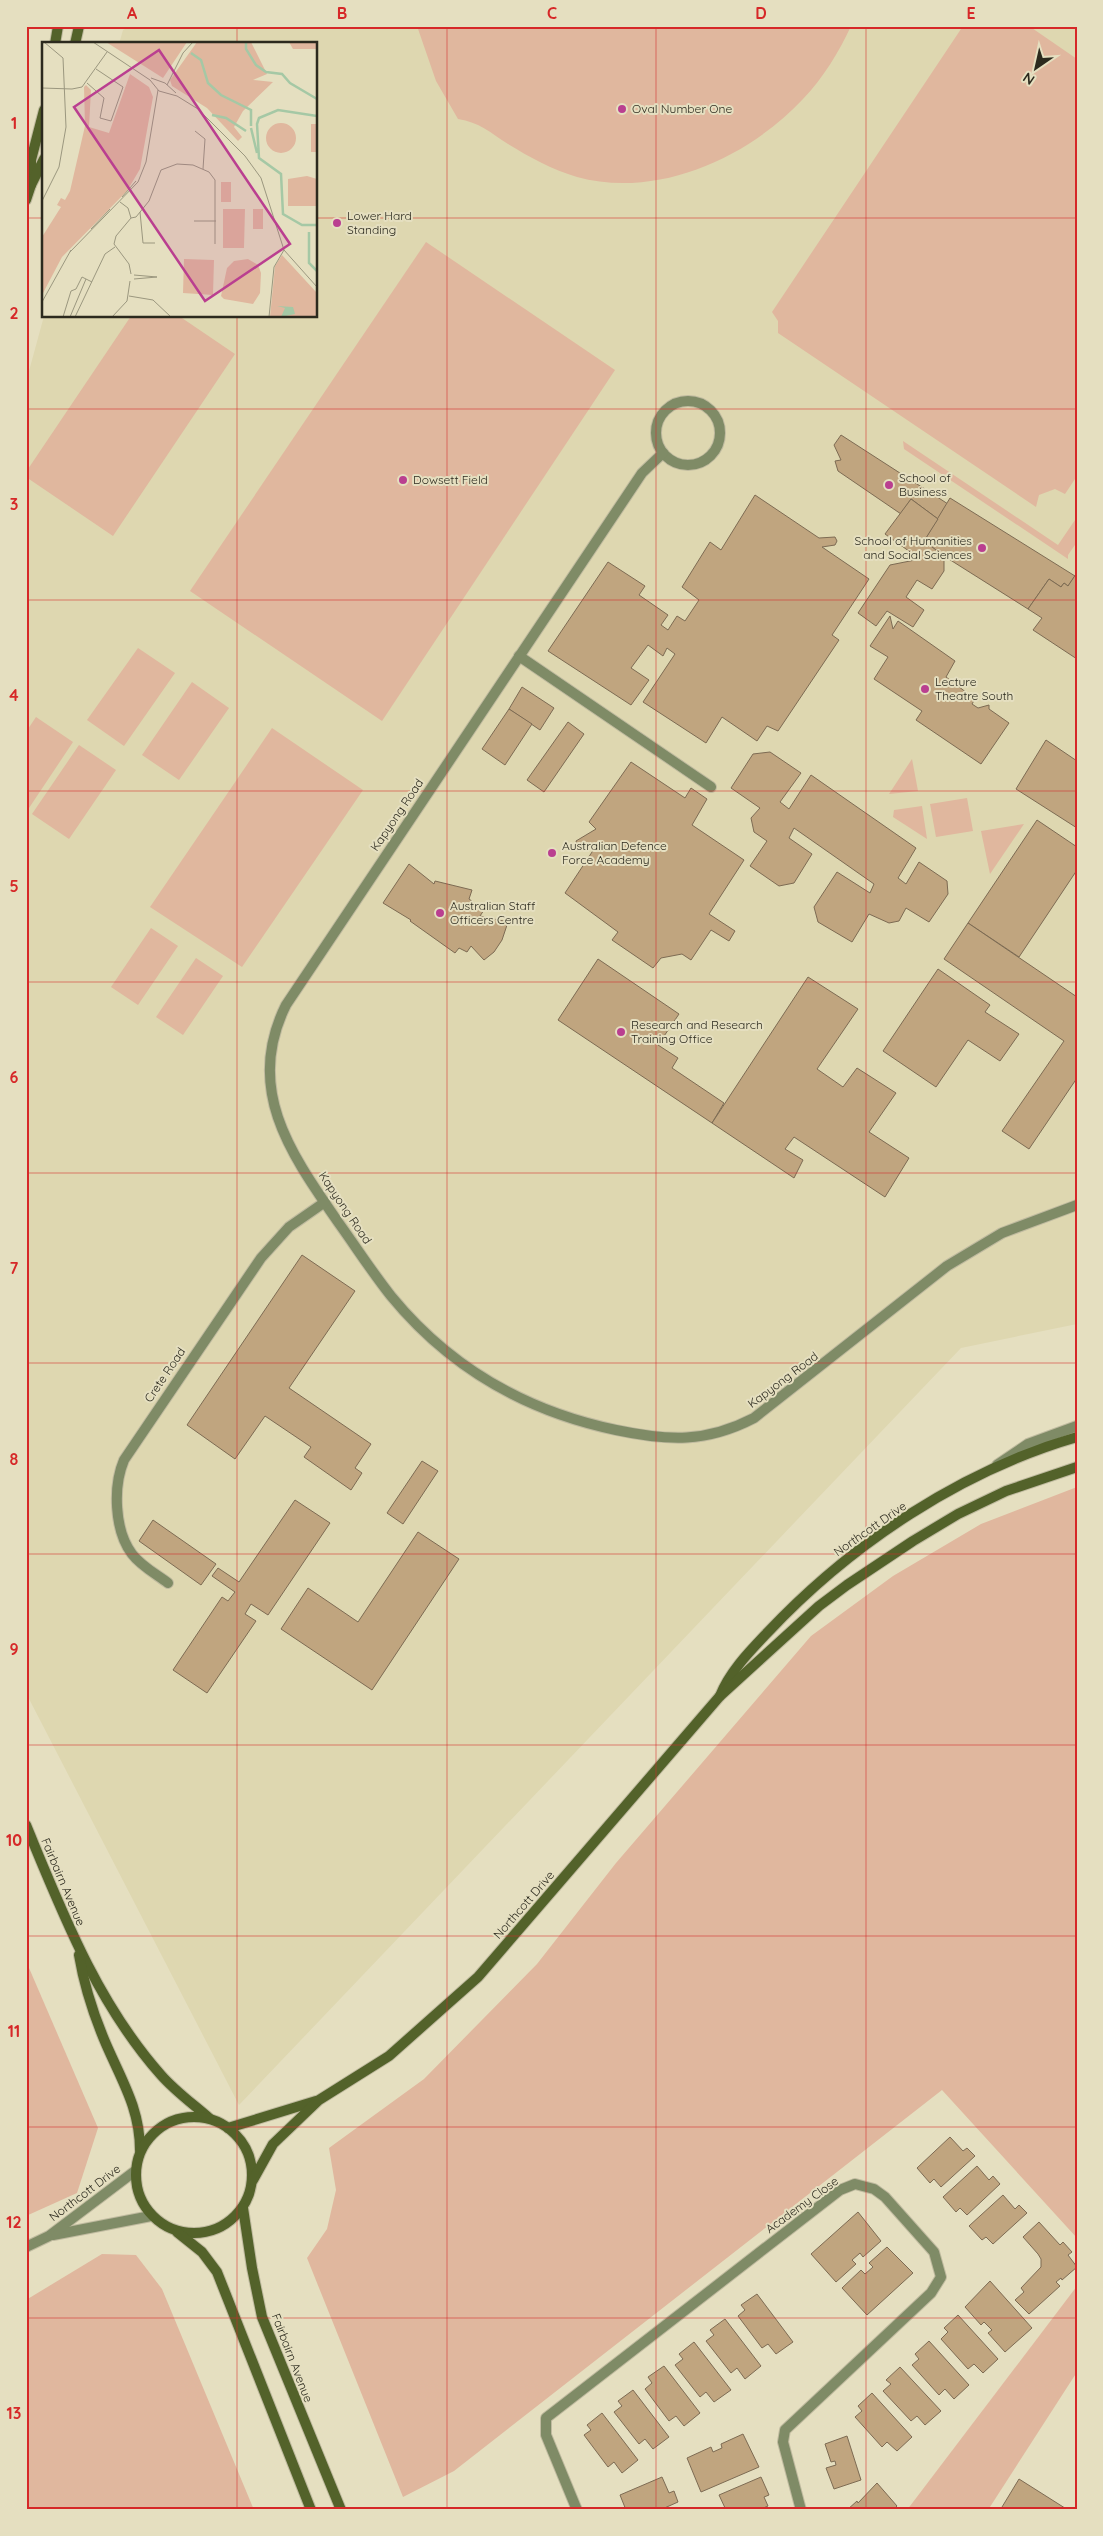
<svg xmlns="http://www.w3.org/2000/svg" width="1103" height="2536" font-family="Quicksand,sans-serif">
<rect width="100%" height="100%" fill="#e5dfc0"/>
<path fill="#ded7b0" d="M132,26H1077V1324L961,1348L239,2105L26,1693V382L44,316H316V44H119L123,30Z"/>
<g fill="#e0b79e">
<path d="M417,26H851C839,52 823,78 803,99C748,158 657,199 577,177C553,170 529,157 508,144C491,133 479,122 458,119L436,81Z"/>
<path d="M963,26H1029L1077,59V476L1065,494L1055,489L1039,495L1036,507L778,333V321L772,312Z"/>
<path d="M426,242L615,370L382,721L190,591Z"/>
<path d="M131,316H179L235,354L113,536L26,477V472Z"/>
<path d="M903,441L1058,545L1077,517V542L1068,555V559L904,449Z"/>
<path d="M138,648L175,673L124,746L87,720Z"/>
<path d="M192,682L229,708L179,780L142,755Z"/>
<path d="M36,717L73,742L27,811L26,732Z"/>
<path d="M272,728L363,790L242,967L150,907Z"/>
<path d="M79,745L116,770L69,839L32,814Z"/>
<path d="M912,759L918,791L889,794Z"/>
<path d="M967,798L973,831L936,837L930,804Z"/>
<path d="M922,806L927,839L893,817L894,810Z"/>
<path d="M1024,824L990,874L981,831Z"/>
<path d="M151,928L178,946L138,1005L111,987Z"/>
<path d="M196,958L223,976L183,1035L156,1017Z"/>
<path d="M1077,1487V2238L942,2090L454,2471L403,2497L307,2258L327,2229L336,2190L329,2148L424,2079L537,1964L616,1863L811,1636L893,1576L981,1524Z"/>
<path d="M26,1961L98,2128L77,2193L26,2216Z"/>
<path d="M102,2254L136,2255L162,2289L254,2510H26V2300Z"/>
<path d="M1077,2286V2372L988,2510H907Z"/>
</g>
<g fill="#c0a57f" stroke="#7d6b53">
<path d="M841,435L948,504L938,519L911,499L901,514L838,471L835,461L841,460L834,445Z"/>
<path d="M755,495L819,538L835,537L837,541L835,545L822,547L869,579L832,635L839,640L778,731L767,726L757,741L722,717L706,743L643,702L675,654L667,648L663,656L648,645L631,668L649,680L631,705L548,651L608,562L645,586L639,595L668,615L661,625L668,630L677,616L685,621L699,600L682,587L710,542L721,550Z"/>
<path d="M950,498L1075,576L1068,586L1064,583L1061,587L1049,579L1028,609L944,556L924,541Z"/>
<path d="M911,499L938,519L924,541L944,556V571L932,589L917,580L906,597L924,610L913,627L887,611L876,626L858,613L890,565L920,559L885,534Z"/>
<path d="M1076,574H1077V659L1033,630L1042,618L1028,609L1049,579L1061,587L1064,583L1068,586Z"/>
<path d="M890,616L893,629L898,621L955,661L946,677L975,699L972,704L978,708L989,705V709L1009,723L981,764L916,720L922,711L874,679L888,657L870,646Z"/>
<path d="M522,687L554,708L540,730L509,709Z"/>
<path d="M509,709L532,724L505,765L482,749Z"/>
<path d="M568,722L584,734L544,792L527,780Z"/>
<path d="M1046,740L1077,761V828L1016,789Z"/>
<path d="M770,752L801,773L780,802L789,809L811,775L916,848L898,878L906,884L919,862L947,881L948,894L929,922L906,908L899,921L889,923L869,914L852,942L818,922L814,907L837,872L870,893L874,884L794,828L789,838L812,854L794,883L779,886L750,866L767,841L754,832L751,818L760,808L731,788L753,754Z"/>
<path d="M631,762L685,798L691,788L707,799L692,825L744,860L709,914L735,931L729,941L711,930L691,960L682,954L661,958L653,968L612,940L618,932L565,893L596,846L578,848L576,841L596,829L589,822Z"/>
<path d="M1037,820L1077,847V870L1019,957L968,923Z"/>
<path d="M409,864L434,884L435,881L472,890L469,899L484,910L480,916L508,922L502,940L494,952L484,960L471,946L467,952L459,948L455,953L410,921L411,920L383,903Z"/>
<path d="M968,923L1077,997V1078L1029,1149L1002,1131L1064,1041L944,959Z"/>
<path d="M598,959L679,1014L658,1045L678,1058L672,1068L724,1103L712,1123L558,1020Z"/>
<path d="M938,969L990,1005L985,1012L1019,1034L1000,1061L968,1040L936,1087L883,1051Z"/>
<path d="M808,977L858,1009L817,1069L843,1087L857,1068L896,1093L869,1132L909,1158L885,1197L794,1137L785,1149L803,1160L794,1178L712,1123Z"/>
<path d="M302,1255L355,1291L289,1388L371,1444L355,1468L362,1473L351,1490L304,1457L311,1447L265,1416L235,1459L187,1425Z"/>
<path d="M422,1461L438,1471L403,1524L387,1513Z"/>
<path d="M295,1500L330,1523L268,1615L251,1604L245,1614L256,1621L207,1693L173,1670L222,1597L228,1601L235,1592L212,1576L218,1568L239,1582Z"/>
<path d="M153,1520L216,1564L201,1585L139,1541Z"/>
<path d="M418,1532L459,1559L372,1690L281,1629L308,1588L358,1622Z"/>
<path d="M950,2137L963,2151L967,2148L975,2156L941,2187L934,2179L930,2183L917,2168Z"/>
<path d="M977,2166L989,2180L993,2176L1000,2184L967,2215L960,2208L956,2212L943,2197Z"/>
<path d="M1003,2195L1015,2209L1019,2205L1027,2213L993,2244L986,2237L982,2240L969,2226Z"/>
<path d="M858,2212L881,2241L863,2257L860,2253L852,2260L856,2264L836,2282L811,2254Z"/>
<path d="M1039,2222L1060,2245L1063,2242L1072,2252L1068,2255L1077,2267L1062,2280L1061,2278L1056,2282L1060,2286L1029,2314L1015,2300L1024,2292L1021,2288L1041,2267V2259L1038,2254L1023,2237Z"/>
<path d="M887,2247L913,2273L867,2315L842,2288L861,2270L865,2274L873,2267L869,2263Z"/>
<path d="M990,2281L1032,2328L1005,2352L988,2333L992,2330L984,2322L981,2325L965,2307Z"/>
<path d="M757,2294L793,2342L776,2354L768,2344L762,2348L738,2316L745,2310L741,2305Z"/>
<path d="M958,2315L998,2359L983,2373L974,2364L968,2369L941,2339L948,2332L944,2328Z"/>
<path d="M725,2319L761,2366L745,2379L737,2368L731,2373L706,2341L714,2335L710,2330Z"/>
<path d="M929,2341L969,2385L954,2399L945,2389L939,2395L912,2365L919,2359L915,2354Z"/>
<path d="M694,2342L731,2390L714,2402L706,2392L700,2397L675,2365L683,2359L679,2354Z"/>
<path d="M664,2366L700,2413L684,2426L676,2416L669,2421L645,2389L652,2383L648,2377Z"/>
<path d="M900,2367L941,2411L925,2425L917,2416L911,2421L883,2391L891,2384L886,2380Z"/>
<path d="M633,2390L669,2437L653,2449L645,2439L639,2444L614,2412L622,2406L618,2401Z"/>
<path d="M872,2393L912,2437L897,2451L887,2442L882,2447L855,2417L862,2411L858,2406Z"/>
<path d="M602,2413L638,2460L622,2473L614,2462L608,2467L584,2435L591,2430L587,2425Z"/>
<path d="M743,2434L759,2467L701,2492L687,2458L711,2447L713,2452L722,2448L721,2444Z"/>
<path d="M847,2436L861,2480L834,2489L826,2468L836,2465L835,2461L831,2462L825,2444Z"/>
<path d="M662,2477L669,2493L674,2491L678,2502L660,2510H626L620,2495Z"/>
<path d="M761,2477L769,2495L764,2497L768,2506L759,2510H726L719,2495Z"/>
<path d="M1019,2479L1068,2510H1003L1002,2507Z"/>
<path d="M877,2483L897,2506L893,2510H847L857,2501L858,2503Z"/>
</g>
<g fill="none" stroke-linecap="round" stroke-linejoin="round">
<g stroke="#c0bba0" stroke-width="12">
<g id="street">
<circle cx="688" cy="433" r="32"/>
<path d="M663,453L642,473L286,1005C244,1089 291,1154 338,1222C356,1247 372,1272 391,1296C450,1368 525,1411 616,1430C668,1441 706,1443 754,1418L947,1266L1002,1233L1077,1205"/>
<path d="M519,656L711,787"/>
<path d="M997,1465L1028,1444L1077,1426"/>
<path d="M168,1583C156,1574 141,1566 132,1554C114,1530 113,1486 124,1460L261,1258L289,1227L325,1202"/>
<path d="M53,2235L151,2216"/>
<path d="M26,2247L49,2236L135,2171"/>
<path d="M577,2510L546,2435V2418L840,2190L855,2184L874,2189L885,2197L934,2252L941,2277L931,2293L785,2430L783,2442L801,2510"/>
</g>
</g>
<g stroke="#c0bba0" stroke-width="12">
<g id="secondary">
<path d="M55,44L58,26"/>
<path d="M75,44L79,26"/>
<path d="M31,185V160L44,110"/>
<path d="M26,200L31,185L44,159"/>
<path d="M720,1696C730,1671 750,1651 768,1632C851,1544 960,1471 1077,1437"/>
<path d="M26,1825C62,1912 97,2003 161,2075C175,2091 193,2104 209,2118"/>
<path d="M79,1955C84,1985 94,2016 106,2044C122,2081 140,2109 140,2150"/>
<circle cx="194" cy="2175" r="58"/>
<path d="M228,2128L316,2101"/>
<path d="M253,2180L273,2144L319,2100L389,2056L478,1977L720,1696L819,1606L847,1585L913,1541L958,1514L1006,1491L1077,1467"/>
<path d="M243,2208L252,2268L262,2317L341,2510"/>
<path d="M177,2232L202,2252L217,2272L311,2510"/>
</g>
</g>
<use href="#street" stroke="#7f8b66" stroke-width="10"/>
<use href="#secondary" stroke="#53622a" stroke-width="10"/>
</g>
<path fill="none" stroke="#d62828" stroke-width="1" stroke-opacity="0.55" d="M237,26V44M447,26V2510M656,26V2510M866,26V2510M26,218H44M316,218H1077M237,316V2510M26,409H1077M26,600H1077M26,791H1077M26,982H1077M26,1173H1077M26,1363H1077M26,1554H1077M26,1745H1077M26,1936H1077M26,2127H1077M26,2318H1077"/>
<g fill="#ba3f90" stroke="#e5dfc0" stroke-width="2">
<circle cx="622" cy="109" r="5"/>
<circle cx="337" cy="223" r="5"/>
<circle cx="403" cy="480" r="5"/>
<circle cx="889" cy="485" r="5"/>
<circle cx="982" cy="548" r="5"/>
<circle cx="925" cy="689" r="5"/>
<circle cx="552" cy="853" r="5"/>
<circle cx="440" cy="913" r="5"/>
<circle cx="621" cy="1032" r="5"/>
</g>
<g text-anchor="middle" stroke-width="4" stroke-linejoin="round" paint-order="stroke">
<g font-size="12" fill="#2c2a1e" stroke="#e5dfc0" text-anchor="start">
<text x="632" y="113">Oval Number One</text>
<text x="347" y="220">Lower Hard<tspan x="347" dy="14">Standing</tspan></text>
<text x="899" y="482">School of<tspan x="899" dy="14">Business</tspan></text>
<text x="413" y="484">Dowsett Field</text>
<text x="972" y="545" text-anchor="end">School of Humanities<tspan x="972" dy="14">and Social Sciences</tspan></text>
<text x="935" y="686">Lecture<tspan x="935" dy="14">Theatre South</tspan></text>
<text x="562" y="850">Australian Defence<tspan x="562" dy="14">Force Academy</tspan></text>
<text x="450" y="910">Australian Staff<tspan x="450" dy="14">Officers Centre</tspan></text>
<text x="631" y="1029">Research and Research<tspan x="631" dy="14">Training Office</tspan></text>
</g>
<g font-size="12" fill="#2c2a1e" stroke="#e5dfc0">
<text transform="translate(397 815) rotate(-56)" y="4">Kapyong Road</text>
<text transform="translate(345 1208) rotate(56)" y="4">Kapyong Road</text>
<text transform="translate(165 1375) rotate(-56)" y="4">Crete Road</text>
<text transform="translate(783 1380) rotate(-37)" y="4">Kapyong Road</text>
<text transform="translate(870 1529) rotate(-35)" y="4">Northcott Drive</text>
<text transform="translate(63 1882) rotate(67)" y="4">Fairbairn Avenue</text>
<text transform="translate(524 1905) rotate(-49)" y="4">Northcott Drive</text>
<text transform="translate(85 2193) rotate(-37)" y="4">Northcott Drive</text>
<text transform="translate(802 2205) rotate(-36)" y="4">Academy Close</text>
<text transform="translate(292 2358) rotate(69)" y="4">Fairbairn Avenue</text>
</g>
</g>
<g transform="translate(42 42)">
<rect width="275" height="275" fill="#e5dfc0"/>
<path d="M64,0H145L121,36ZM155,0H209L225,32L211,38L231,40L201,69L192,85L200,95L196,99L165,66L130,44L128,38ZM247,0H275V7H251ZM88,32L107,45L111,55L98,127L85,149L20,215L0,253V195L19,165L15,163L19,156L23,158L28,149L43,84L42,45L44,43L49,48L47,85L67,91ZM224 96a15 15 0 1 1 30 0a15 15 0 1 1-30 0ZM269,82H275V110H269ZM265,134L275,137V164H246V137ZM179,140H189V160H179ZM181,167H203L202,206H181ZM211,167H221V187H211ZM240,213L275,251V275H228L233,224ZM142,217L172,218L171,253L141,251ZM206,217L216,223L219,231L218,251L211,262L182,257L179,254L185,226L192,219Z" fill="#e0b79e"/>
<path d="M235,264L251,265L253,272L239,275L243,266Z" fill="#a5c8a5"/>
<path fill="none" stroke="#a5c8a5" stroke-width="2.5" d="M204,0V7L214,23L224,30L240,32L248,41L275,57M149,11L159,18L166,41L179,53L209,68V84M170,73L184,76L204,89M275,74L236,68L217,76L215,82L217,116L239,132L241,172L260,183H275M209,86L215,111M267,190V221L275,229"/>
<path fill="none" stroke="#9b977f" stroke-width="1" d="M51,0L108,38L117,49L135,54L156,67L203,114L219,136L242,208L275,245M109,36L123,41L134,51M45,41L62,56L58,76L69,79L81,45L54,27M125,43L141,11L151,0M0,46L30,47L40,45L65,10M153,89L163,97L161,127M80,155L94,139M0,159L17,125L24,85L21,16L2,0M78,160L86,166L89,176L74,194L72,202L87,222L89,232M98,170L101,201H113M89,176L94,175L107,159L119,128L135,122L151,123L167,130L173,138V202M152,179H174M49,187L68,167M28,210L96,140L104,120L116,48M92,233L115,235L92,237M87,254L111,258L129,275M0,260L29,208M21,275L29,249L34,247L40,235L50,240M28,275L44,237M33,275L63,212L73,205M70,275L85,259L88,239M227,275L232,225L242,208"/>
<path fill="#ba3f90" fill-opacity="0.15" stroke="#ba3f90" stroke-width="2.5" d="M117,8L248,202L163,259L32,65Z"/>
<rect width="275" height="275" fill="none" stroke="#2c2a1e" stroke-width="2.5"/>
</g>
<rect width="1103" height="2536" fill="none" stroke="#e5dfc0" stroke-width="55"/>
<g transform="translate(1036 68) rotate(214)" stroke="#e5dfc0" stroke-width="4" paint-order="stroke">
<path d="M0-4L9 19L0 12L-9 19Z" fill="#2c2a1e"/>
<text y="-8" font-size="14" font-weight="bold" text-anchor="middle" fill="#2c2a1e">N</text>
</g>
<rect x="28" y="28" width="1048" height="2480" fill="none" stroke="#d62828" stroke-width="2"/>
<g font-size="16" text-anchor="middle" font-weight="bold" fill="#d62828">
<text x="132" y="19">A</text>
<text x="342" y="19">B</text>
<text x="552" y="19">C</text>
<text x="761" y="19">D</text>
<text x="971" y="19">E</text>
<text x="14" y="129">1</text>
<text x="14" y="319">2</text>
<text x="14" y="510">3</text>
<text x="14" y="701">4</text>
<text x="14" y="892">5</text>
<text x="14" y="1083">6</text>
<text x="14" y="1274">7</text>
<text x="14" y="1465">8</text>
<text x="14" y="1655">9</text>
<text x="14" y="1846">10</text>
<text x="14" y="2037">11</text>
<text x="14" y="2228">12</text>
<text x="14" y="2419">13</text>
</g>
</svg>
